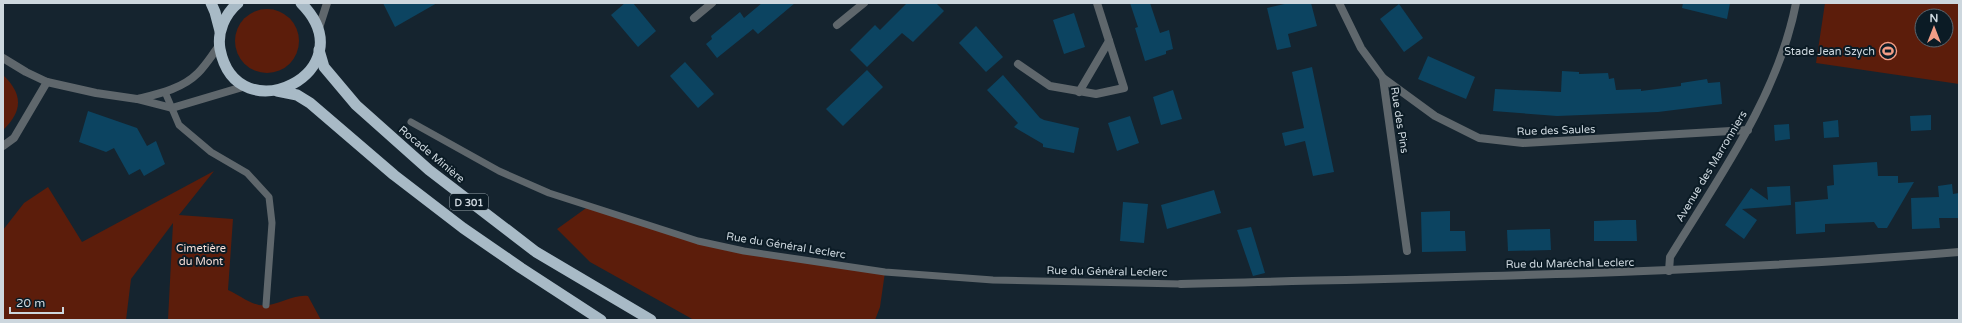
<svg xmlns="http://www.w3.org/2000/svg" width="1962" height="323" font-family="'Varela Round',sans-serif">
<rect width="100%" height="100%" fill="#15242f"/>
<g fill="#5c1d0b" fill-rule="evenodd">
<path d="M1825,3H1959V84L1816,63ZM1922,16H1946V40H1922Z"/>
<circle cx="267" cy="41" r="32"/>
<path d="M3,75C23,94 23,111 3,130Z"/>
<path d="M214,171L179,215L233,219L228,290C237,294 249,303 259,305C276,308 291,294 308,296L321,320H168L173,223L131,279L126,320H3V230L24,203L48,187L82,242Z"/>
<path d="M589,206L698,241L885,272L880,307L875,320H694L590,262L557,229Z"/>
</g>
<g fill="#0c4461">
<path d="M383,3H437L395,27Z"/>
<path d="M625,3H633L656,31L638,47L611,15Z"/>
<path d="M762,3H795L758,34L753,29L717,58L706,44L712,39L711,36L740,12L744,18Z"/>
<path d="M907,3H936L944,11L913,42L902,33L867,67L850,50L875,25L880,30Z"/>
<path d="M1130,3H1150L1160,33L1169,30L1173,49L1166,51V54L1145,61L1135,28L1138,27Z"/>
<path d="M1289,3H1311L1317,26L1288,34L1291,47L1277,50L1267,8Z"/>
<path d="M1683,3H1730L1727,19L1682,8Z"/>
<path d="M1399,4L1423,38L1404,52L1380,19Z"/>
<path d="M1074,13L1085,47L1064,54L1053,20Z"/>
<path d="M976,26L1003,57L986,72L959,43Z"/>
<path d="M1428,56L1475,77L1466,99L1418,79Z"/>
<path d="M685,62L714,94L698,108L670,76Z"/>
<path d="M1312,67L1334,172L1313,176L1305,141L1285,146L1282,133L1304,128L1292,72Z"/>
<path d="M867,70L883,87L843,126L826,109Z"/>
<path d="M1562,71L1579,72V74L1608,73L1609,79L1614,78L1616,90L1641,89V91L1681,86V83L1707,79L1708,83L1720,82L1722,104L1658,112L1557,116L1493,111L1495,89L1561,92Z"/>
<path d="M1003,75L1040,118L1044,120L1079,128L1074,153L1043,147V144L1014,127L1018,123L987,90Z"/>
<path d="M1173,90L1182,119L1161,125L1153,97Z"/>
<path d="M88,111L137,128L147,146L156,141L165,164L144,176L140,169L129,175L114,148L106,152L79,142Z"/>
<path d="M1931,115V130L1911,131L1910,116Z"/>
<path d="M1130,116L1139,143L1117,151L1108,123Z"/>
<path d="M1838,120L1839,137L1824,138L1823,122Z"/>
<path d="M1789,124L1790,139L1775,141L1774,125Z"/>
<path d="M1877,162L1878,176H1898V183L1914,182L1887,228H1878L1874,222L1825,224V232L1796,234L1795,202L1828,199L1827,186L1834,185L1833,165Z"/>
<path d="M1952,184L1953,194L1959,193V218H1939L1940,228L1912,229L1911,198L1939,197L1938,186Z"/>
<path d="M1790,186L1791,205L1742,209L1757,220L1744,239L1725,225L1751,188L1768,200L1767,187Z"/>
<path d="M1214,190L1221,213L1167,229L1161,205Z"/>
<path d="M1123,202L1148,204L1144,243L1120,241Z"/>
<path d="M1450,211V231H1465L1466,251L1422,252L1421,212Z"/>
<path d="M1622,220H1636L1637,241H1594V221Z"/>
<path d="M1251,227L1265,273L1253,276L1237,230Z"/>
<path d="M1550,229L1551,250L1508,251L1507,230Z"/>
</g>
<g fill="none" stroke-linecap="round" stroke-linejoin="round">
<g stroke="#5f676c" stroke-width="7">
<path d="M165,92L179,125L211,152L247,173L269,197L272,223L266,305"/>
<path d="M411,122L499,171L549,193L698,241L744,251L885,272L993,280L1181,284"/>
</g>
<g stroke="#5f676c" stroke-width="8">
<path d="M1339,3L1361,48L1383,78L1407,251"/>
<path d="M694,18L712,3"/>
<path d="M837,25L864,3"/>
<path d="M1018,64L1050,86L1096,94L1124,88L1097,3"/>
<path d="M1383,78L1435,116L1479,138L1523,143L1748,130"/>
<path d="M1079,92L1109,41"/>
<path d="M3,146L14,138L47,82"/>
<path d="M1669,271L1670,257C1719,177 1778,96 1796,3"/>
<path d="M1181,284C1441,277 1700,274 1959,252"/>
</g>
<g stroke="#5f676c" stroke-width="8">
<path d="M318,31L327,3"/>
<path d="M3,58L26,72L47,82L96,93L137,99L172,108L246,86"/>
<path d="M138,99C158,94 182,89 198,73C206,65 212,55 219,46"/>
</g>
<g stroke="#a8bac6" stroke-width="11">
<path d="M211,3L215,12L220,31"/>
<path d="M238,3C225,14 217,32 220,49C237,136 369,71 301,3"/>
<path d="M319,50L324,67L356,105L429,170L536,252L651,320"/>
<path d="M277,91L297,95L310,103L394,175L463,228L521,268L601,320"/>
</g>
</g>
<defs>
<g id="stadium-ring" transform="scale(0.9)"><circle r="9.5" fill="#0b1b25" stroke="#f49e87" stroke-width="1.5"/><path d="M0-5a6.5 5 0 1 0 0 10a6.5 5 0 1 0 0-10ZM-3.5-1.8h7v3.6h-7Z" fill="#f49e87"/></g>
</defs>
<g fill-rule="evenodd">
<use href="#stadium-ring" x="1888" y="51"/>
</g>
<g text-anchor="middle" stroke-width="4" stroke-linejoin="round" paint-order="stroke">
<rect fill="#0b1b25" stroke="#939fa6" stroke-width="1" x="450" y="194" width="38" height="16" rx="3"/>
<g font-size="10" font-weight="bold" fill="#cdd7de">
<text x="469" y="206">D 301</text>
</g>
<g font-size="11" fill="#cdd7de" stroke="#0b1b25" text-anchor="end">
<text x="1875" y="55">Stade Jean Szych</text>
</g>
<g font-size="11" fill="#cdd7de" stroke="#0b1b25">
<text transform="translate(1400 120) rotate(81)" y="4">Rue des Pins</text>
<text transform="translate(1556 130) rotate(-2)" y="4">Rue des Saules</text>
<text transform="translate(432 154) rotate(40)" y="4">Rocade Minière</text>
<text transform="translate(1711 166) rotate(-59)" y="4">Avenue des Marronniers</text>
<text transform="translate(786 245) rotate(9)" y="4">Rue du Général Leclerc</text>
<text transform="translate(1570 263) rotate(-1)" y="4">Rue du Maréchal Leclerc</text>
<text transform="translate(1107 271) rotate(1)" y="4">Rue du Général Leclerc</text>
</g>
<g font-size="11" fill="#f8ddd6" stroke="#0b1b25">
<text x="201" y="252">Cimetière<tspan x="201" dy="13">du Mont</tspan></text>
</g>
</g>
<rect width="1962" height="323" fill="none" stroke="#cdd7de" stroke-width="8"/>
<g transform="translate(1934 28)"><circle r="19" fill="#0b1b25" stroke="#59666f"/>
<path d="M0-3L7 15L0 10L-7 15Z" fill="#f49e87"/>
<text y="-6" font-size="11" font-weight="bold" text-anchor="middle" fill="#cdd7de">N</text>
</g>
<path d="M10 307v6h53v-6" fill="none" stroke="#cdd7de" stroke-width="2"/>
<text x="16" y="307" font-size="12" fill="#cdd7de" stroke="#0b1b25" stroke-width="3" paint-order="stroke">20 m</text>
</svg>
